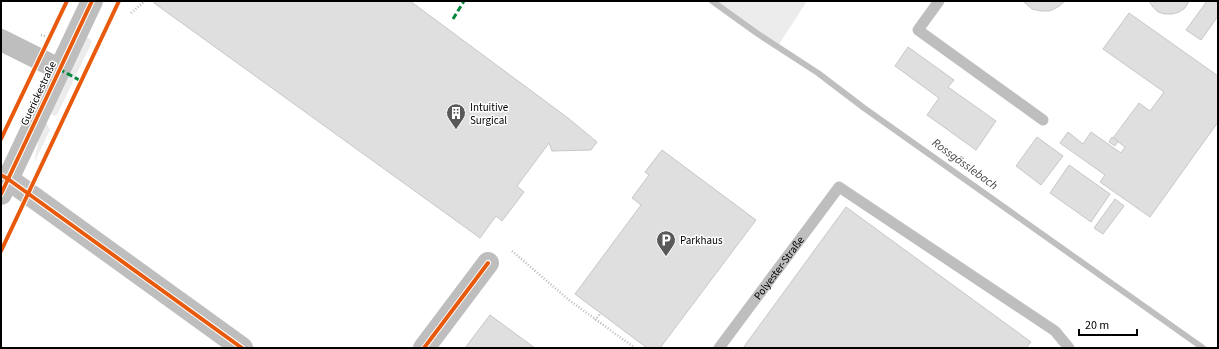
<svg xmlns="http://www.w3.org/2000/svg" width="1219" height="349" font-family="'Source Sans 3',sans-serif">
<rect width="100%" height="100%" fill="#fff"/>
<g fill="#ececec">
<path d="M707,1H807L776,49Z"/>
<path d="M86,37L90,39L92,42L58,113L55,116L50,113Z"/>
<path d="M46,122L50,130L34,163L39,138Z"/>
</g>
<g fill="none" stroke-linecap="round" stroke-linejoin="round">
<path stroke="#bfbfbf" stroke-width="6" d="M712,1L758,34L818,73L864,108L1203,348"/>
</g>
<g fill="#dfdfdf" stroke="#c7c7c7">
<path d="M156,1H410L568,118L597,142L591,150L552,151L549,143L517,186L524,192L502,221L496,216L480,238L154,3Z"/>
<path d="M1023,1H1065L1058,7L1050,11H1041L1032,9Z"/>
<path d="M1149,1H1189L1185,8L1179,12L1172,14H1165L1158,12L1153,7Z"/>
<path d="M1207,1H1214L1218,3V16L1201,40L1186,30Z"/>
<path d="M1129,13L1218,76V122L1150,217L1100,182L1105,175L1060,143L1068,132L1083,144L1091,132L1121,153L1125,147L1113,138L1139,103L1150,111L1164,92L1103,49Z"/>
<path d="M908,47L954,80L948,87L996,121L976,150L927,115L939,98L895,66Z"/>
<path d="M1037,137L1063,156L1041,185L1016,166Z"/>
<path d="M1112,137L1118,141L1115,146L1109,142Z"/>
<path d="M662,150L756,220L660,348H647L575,294L641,205L632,198L649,175L645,172Z"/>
<path d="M1069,165L1110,194L1091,222L1050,193Z"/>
<path d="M1115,199L1124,206L1103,234L1094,228Z"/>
<path d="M846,207L1031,342L1026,348H743Z"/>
<path d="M490,315L535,348H465Z"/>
</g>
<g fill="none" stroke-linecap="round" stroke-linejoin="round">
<g stroke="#b9b9b9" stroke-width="2.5" stroke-dasharray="1 2" stroke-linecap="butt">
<path d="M131,13L145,1"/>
<path d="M41,35L49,37"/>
<path d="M512,251L569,300L635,348"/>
<path d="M595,320L601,313"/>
</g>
<g stroke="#bebebe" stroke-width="11">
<path d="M939,1L918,30L1043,120"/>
<path id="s1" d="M719,348L839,187L1055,331L1069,348"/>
</g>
<g stroke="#bebebe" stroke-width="22">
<path d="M1,40L59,69"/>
<path d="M8,179L242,348"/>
<path d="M1,194L92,1"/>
<path d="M424,348L488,263"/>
</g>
<g stroke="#00873e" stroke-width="3" stroke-dasharray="6 3" stroke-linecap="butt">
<path d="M453,19L464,1"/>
<path d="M59,69L81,81"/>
</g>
<g stroke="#fff" stroke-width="6">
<g id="cycleway">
<path d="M1,139L67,1"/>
<path d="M1,175L8,179L242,348"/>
<path d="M1,194L92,1"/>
<path d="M1,251L119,1"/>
<path d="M424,348L488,263"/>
</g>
</g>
<use href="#cycleway" stroke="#e8590c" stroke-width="4"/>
</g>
<defs>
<g id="building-pin" transform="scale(1)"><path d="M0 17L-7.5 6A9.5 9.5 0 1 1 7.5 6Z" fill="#595959" stroke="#fff"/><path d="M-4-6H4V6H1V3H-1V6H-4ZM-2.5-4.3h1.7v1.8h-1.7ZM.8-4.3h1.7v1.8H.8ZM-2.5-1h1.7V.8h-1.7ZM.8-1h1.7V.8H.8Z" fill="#fff"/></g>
<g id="parking-pin" transform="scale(1)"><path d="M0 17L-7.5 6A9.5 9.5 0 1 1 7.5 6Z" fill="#595959" stroke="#fff"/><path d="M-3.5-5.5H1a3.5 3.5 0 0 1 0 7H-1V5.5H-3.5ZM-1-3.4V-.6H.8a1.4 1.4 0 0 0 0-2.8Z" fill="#fff"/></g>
</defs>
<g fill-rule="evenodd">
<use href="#building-pin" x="456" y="113"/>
<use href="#parking-pin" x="666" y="240"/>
</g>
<g text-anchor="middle" stroke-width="3" stroke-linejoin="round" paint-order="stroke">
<g font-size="11" fill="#000" stroke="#fff">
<text transform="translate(38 93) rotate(-65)" y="4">Guerickestraße</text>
<text dy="4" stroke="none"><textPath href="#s1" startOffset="100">Polyester-Straße</textPath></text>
</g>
<g font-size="11" fill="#000" stroke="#fff" text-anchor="start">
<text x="470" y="111">Intuitive<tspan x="470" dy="13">Surgical</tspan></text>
<text x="680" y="244">Parkhaus</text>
</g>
<g font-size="12" font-style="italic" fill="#444" stroke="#fff">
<text transform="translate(965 164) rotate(36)" y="4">Rossgässlebach</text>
</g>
</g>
<rect width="1219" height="349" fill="none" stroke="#000000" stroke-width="4"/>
<path d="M1079 329v6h58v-6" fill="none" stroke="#000000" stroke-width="2"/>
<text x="1085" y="329" font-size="12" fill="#000000" stroke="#ffffff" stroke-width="3" paint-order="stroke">20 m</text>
</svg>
